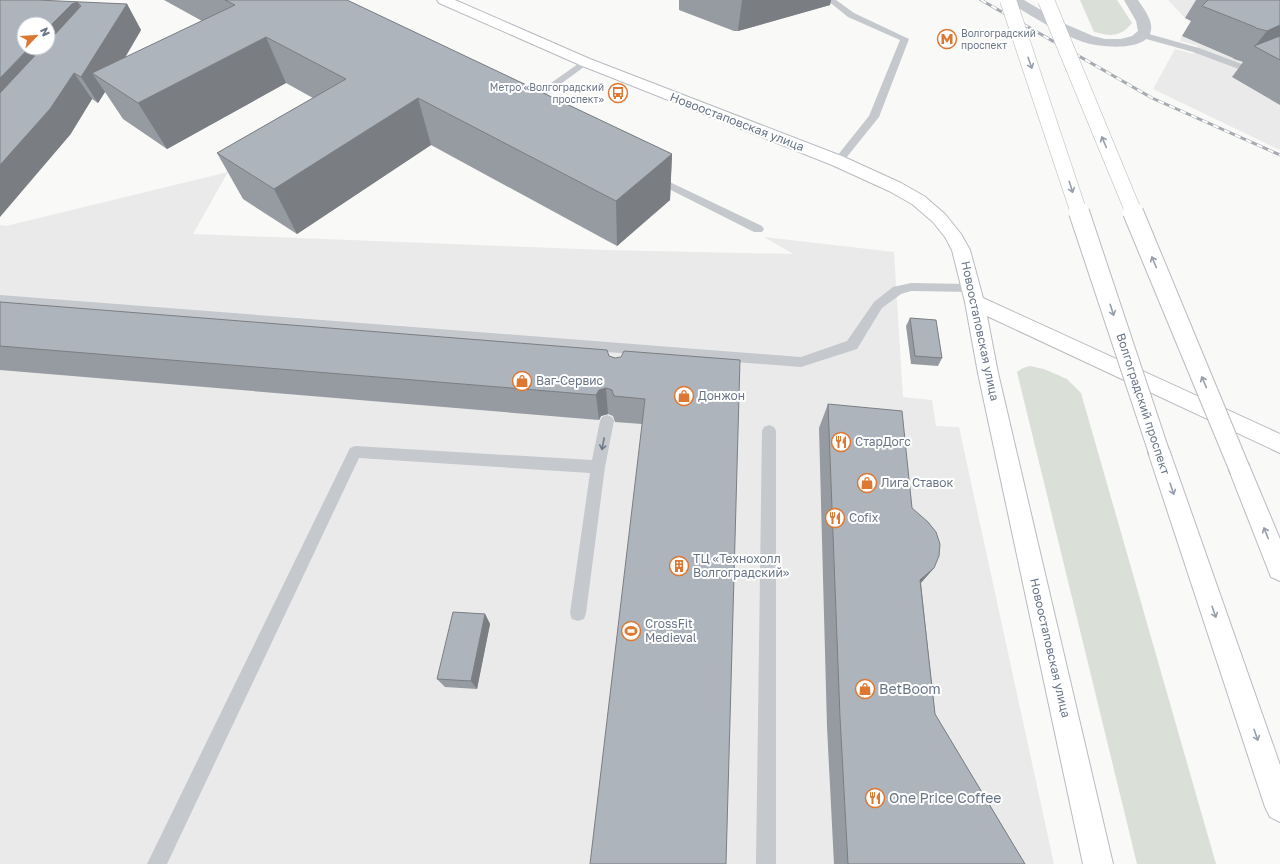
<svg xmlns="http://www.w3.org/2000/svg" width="1280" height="864" font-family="'Golos Text',sans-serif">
<rect width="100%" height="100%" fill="#f9f9f7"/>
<g fill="#eaeaea">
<path d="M1168,0H1280V150L1153,89L1175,49L1194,54L1198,46L1180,41L1182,36L1196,24L1185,18Z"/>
<path d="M228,172L193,234L606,250L793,254L764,237L894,252L903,397L932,400L936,426L959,427L1054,864H0V225L6,226Z"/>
</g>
<g fill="#dae0d8">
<path d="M1080,0H1117L1132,23C1120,38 1110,36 1094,32Z"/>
<path d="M1030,366L1044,369L1067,379L1081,393L1216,864H1137L1017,372L1023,368Z"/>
</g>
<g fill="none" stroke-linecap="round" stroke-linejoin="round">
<g stroke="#b7bbc1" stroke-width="2">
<path id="secondary" d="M437,0H455L590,59L844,157L901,183L924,196L945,214L961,234L970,250L983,298L1280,434V453L987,316L998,373L1113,864H1083L978,373L965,302L952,250L945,237L933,222L912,204L889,191L832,165L580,65L439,3Z"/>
</g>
<g stroke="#b8bbc0" stroke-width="2">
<g id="primary">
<path d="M1159,442L1167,445L1170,452L1280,765V822L1270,817L1265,807L1148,452L1151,445Z"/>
<path d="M1240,460L1248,463L1280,539V581L1271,577L1229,470L1232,463Z"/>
</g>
</g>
<g fill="#c5c8cc" fill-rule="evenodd">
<path d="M827,0H836L854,13L909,39L879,117L842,163L838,164L833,161L869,116L900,40L848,17Z"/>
<path d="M1142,32L1199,48L1242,64L1244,66L1239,69L1236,68L1193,52L1139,37L1138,35Z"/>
<path d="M585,59L588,60L590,62L588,64L540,99H534L532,97L534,95Z"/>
<path d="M655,175L762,226L764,229L762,232H754L651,180L650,178L651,176Z"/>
<path d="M911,283L971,284L975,285L977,288L975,291L971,292L911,291L901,294L882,308L857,349L801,367L0,305V295L801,357L847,341L874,302L893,287Z"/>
<path d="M607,415L612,417L614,421L605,467L586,613L584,619L578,621L572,619L570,613L590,473L359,458L167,864H147L350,448L355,446L592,460L600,421L602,417Z"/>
<path d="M769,425L774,427L776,431V864H756L762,431L764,427Z"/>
</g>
<path fill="#c5c8cc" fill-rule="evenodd" d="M1008,0H1024L1063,23L1093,36L1105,39H1121L1132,36L1138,31L1136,21L1124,0H1138C1143,8 1153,20 1151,30C1148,53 1098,47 1083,42C1057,33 1034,17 1010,3Z"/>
<use href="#secondary" fill="#fff" fill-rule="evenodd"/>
<use href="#primary" fill="#fff" fill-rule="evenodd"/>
<g stroke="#a6aab1" stroke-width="3">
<path id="rail" d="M981,0L1152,98L1280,155"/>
</g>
<use href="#rail" stroke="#fff" stroke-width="2" stroke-dasharray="6" stroke-linecap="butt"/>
<g stroke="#b8bbc0" stroke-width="17" stroke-linecap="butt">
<g id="primary-bridge-far1">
<path d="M1008,0L1079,213"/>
<path d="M1046,0L1134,213"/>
</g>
</g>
<g stroke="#b8bbc0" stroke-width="22" stroke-linecap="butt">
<g id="primary-bridge">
<path d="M1079,212L1159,452"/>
<path d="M1133,212L1240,470"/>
</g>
</g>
<use href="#primary-bridge-far1" stroke="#fff" stroke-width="16"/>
<use href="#primary-bridge" stroke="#fff" stroke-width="20"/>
</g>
<g fill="#969ba1">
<path d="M0,0L127,4L141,30L125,58L202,21L164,0H347L672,154L670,200L617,246L431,145L297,234L243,199L217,153L313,98L286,83L167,149L123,119L105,92L98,103L92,99L70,135Z"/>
<path d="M679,0H831L830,5L738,31H734L679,10Z"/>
<path d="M1196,0H1280V105L1232,77L1243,62L1234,59L1233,58L1182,36L1191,21L1185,18Z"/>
<path d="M0,302L609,356L615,358L740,360L642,424L615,422L613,416L608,414L601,416L599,420L0,370Z"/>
<path d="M910,318L942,358L938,366L911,364L906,326Z"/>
<path d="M828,404L912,508L934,568L921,583L935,714L1025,864H834L827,727L819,428Z"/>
<path d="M485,614L490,624L477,689L445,687L437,679Z"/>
</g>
<g fill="#7a7e83">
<path d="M742,0H831L830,5L738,31Z"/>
<path d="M77,2L93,28L0,126V78L29,48H48V28L72,4Z"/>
<path d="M127,4L141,30L109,84L92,73L105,92L98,103L81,77Z"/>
<path d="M1280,25V46H1255L1267,31Z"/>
<path d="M266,37L286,83L167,149L138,103Z"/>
<path d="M74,73L92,99L70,135L0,217V165Z"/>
<path d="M418,98L431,145L297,234L274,189Z"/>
<path d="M672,154L670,200L617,246L616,201Z"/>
<path d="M606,388L608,414L601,416L599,420L596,395L599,390Z"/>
<path d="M934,568L918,586L920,580Z"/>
<path d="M485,614L490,624L477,689L471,681Z"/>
</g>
<g fill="#aeb4bb" stroke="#7a7e83">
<path d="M0,0H37L127,4L81,77L74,73L50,109L0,165V93L42,48H48V42L81,6L77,2L72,4L48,28V24H24V48H29L0,78Z"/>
<path d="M225,0H347L672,154L616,201L418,98L274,189L217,153L346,79L266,37L138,103L92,73L235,5Z"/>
<path d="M1208,0H1280V25L1267,31L1256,28L1255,27L1202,6Z"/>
<path d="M1280,36V60L1254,46Z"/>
<path d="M0,302L607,350L609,356L615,358L621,357L624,351L740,360L726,864H590L645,399L614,396L612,390L606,388L599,390L596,395L0,346Z"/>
<path d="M910,318L936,320L942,358L915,356Z"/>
<path d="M828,404L902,411L912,508L928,522L936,532L940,544L939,556L934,568L920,580L935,714L1025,864H848L840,717Z"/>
<path d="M453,612L485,614L471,681L437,679Z"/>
</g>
<defs><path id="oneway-shaft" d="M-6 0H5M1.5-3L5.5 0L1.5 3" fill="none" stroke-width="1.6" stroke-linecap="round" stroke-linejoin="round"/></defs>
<g stroke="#969eab">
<use href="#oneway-shaft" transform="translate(1030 63) rotate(71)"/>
<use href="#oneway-shaft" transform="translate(1104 142) rotate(-113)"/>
<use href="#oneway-shaft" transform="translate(1071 187) rotate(72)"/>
<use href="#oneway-shaft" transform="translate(1154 262) rotate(-113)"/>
<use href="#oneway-shaft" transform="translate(1112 310) rotate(72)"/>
<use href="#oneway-shaft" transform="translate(1204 382) rotate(-113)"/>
<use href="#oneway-shaft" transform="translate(1172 489) rotate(71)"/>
<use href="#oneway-shaft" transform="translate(1266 533) rotate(-112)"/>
<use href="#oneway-shaft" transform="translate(1214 612) rotate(71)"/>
<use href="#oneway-shaft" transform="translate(1256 735) rotate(71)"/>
</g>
<use stroke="#6e798a" href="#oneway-shaft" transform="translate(603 444) rotate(101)"/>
<defs>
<g id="metro-ring" transform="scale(1)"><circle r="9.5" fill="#fff" stroke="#dd7833" stroke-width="1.5"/><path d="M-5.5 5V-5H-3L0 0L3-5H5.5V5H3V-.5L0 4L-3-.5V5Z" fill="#dd7833"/></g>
<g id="bus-ring" transform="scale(1)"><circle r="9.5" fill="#fff" stroke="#dd7833" stroke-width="1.5"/><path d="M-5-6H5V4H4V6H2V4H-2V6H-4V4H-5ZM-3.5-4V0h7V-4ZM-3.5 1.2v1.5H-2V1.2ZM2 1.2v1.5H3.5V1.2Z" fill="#dd7833"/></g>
<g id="shop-ring" transform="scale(1)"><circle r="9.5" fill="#fff" stroke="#dd7833" stroke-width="1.5"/><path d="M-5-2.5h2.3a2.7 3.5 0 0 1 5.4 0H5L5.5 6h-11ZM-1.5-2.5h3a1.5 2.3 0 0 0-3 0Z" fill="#dd7833"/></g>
<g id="restaurant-ring" transform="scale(1)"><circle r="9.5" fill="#fff" stroke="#dd7833" stroke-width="1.5"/><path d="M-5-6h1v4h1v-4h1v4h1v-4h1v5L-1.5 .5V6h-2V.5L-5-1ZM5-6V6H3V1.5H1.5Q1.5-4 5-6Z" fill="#dd7833"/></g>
<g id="building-ring" transform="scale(1)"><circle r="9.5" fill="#fff" stroke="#dd7833" stroke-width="1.5"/><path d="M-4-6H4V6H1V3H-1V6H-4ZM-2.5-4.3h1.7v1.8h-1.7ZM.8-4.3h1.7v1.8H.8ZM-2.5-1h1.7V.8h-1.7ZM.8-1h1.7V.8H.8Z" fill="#dd7833"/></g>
<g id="stadium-ring" transform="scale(1)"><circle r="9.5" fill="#fff" stroke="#dd7833" stroke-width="1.5"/><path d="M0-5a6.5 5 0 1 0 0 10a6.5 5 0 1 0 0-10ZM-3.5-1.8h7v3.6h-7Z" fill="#dd7833"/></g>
</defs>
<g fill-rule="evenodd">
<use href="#metro-ring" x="947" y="39"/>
<use href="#bus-ring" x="618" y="93"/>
<use href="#shop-ring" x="522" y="381"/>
<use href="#shop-ring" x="684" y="396"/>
<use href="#restaurant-ring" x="841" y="442"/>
<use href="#shop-ring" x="867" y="483"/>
<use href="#restaurant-ring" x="835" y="518"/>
<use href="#building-ring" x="679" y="566"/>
<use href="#stadium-ring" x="631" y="631"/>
<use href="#shop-ring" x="865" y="689"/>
<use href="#restaurant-ring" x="875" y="798"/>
</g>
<g text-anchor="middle" stroke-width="4" stroke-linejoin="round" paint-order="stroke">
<g font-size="10" fill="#697587" stroke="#fff" text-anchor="start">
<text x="961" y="37">Волгоградский<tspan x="961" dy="12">проспект</tspan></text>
<text x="604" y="91" text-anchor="end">Метро «Волгоградский<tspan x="604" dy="12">проспект»</tspan></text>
</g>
<g font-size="12" fill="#697587" stroke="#fff">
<text transform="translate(737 122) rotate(21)" y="4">Новоостаповская улица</text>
<text transform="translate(980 331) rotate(78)" y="4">Новоостаповская улица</text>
<text transform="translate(1143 404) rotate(72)" y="4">Волгоградский проспект</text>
<text transform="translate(1050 648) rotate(77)" y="4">Новоостаповская улица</text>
</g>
<g font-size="12" fill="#697587" stroke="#fff" text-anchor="start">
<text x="536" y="385">Ваг-Сервис</text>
<text x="698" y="400">Донжон</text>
<text x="855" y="446">СтарДогс</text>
<text x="881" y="487">Лига Ставок</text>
<text x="849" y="522">Cofix</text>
<text x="693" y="563">ТЦ «Технохолл<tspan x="693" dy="14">Волгоградский»</tspan></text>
<text x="645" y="628">CrossFit<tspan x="645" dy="14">Medieval</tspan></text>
</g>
<g font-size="14" fill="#697587" stroke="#fff" text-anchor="start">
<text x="879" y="694">BetBoom</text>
<text x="889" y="803">One Price Coffee</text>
</g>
</g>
<g transform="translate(36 36) rotate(65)"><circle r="19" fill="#ffffff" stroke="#c3c8cf"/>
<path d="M0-3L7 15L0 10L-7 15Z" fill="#dd7833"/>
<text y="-6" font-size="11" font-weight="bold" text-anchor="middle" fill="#697587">N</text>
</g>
</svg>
